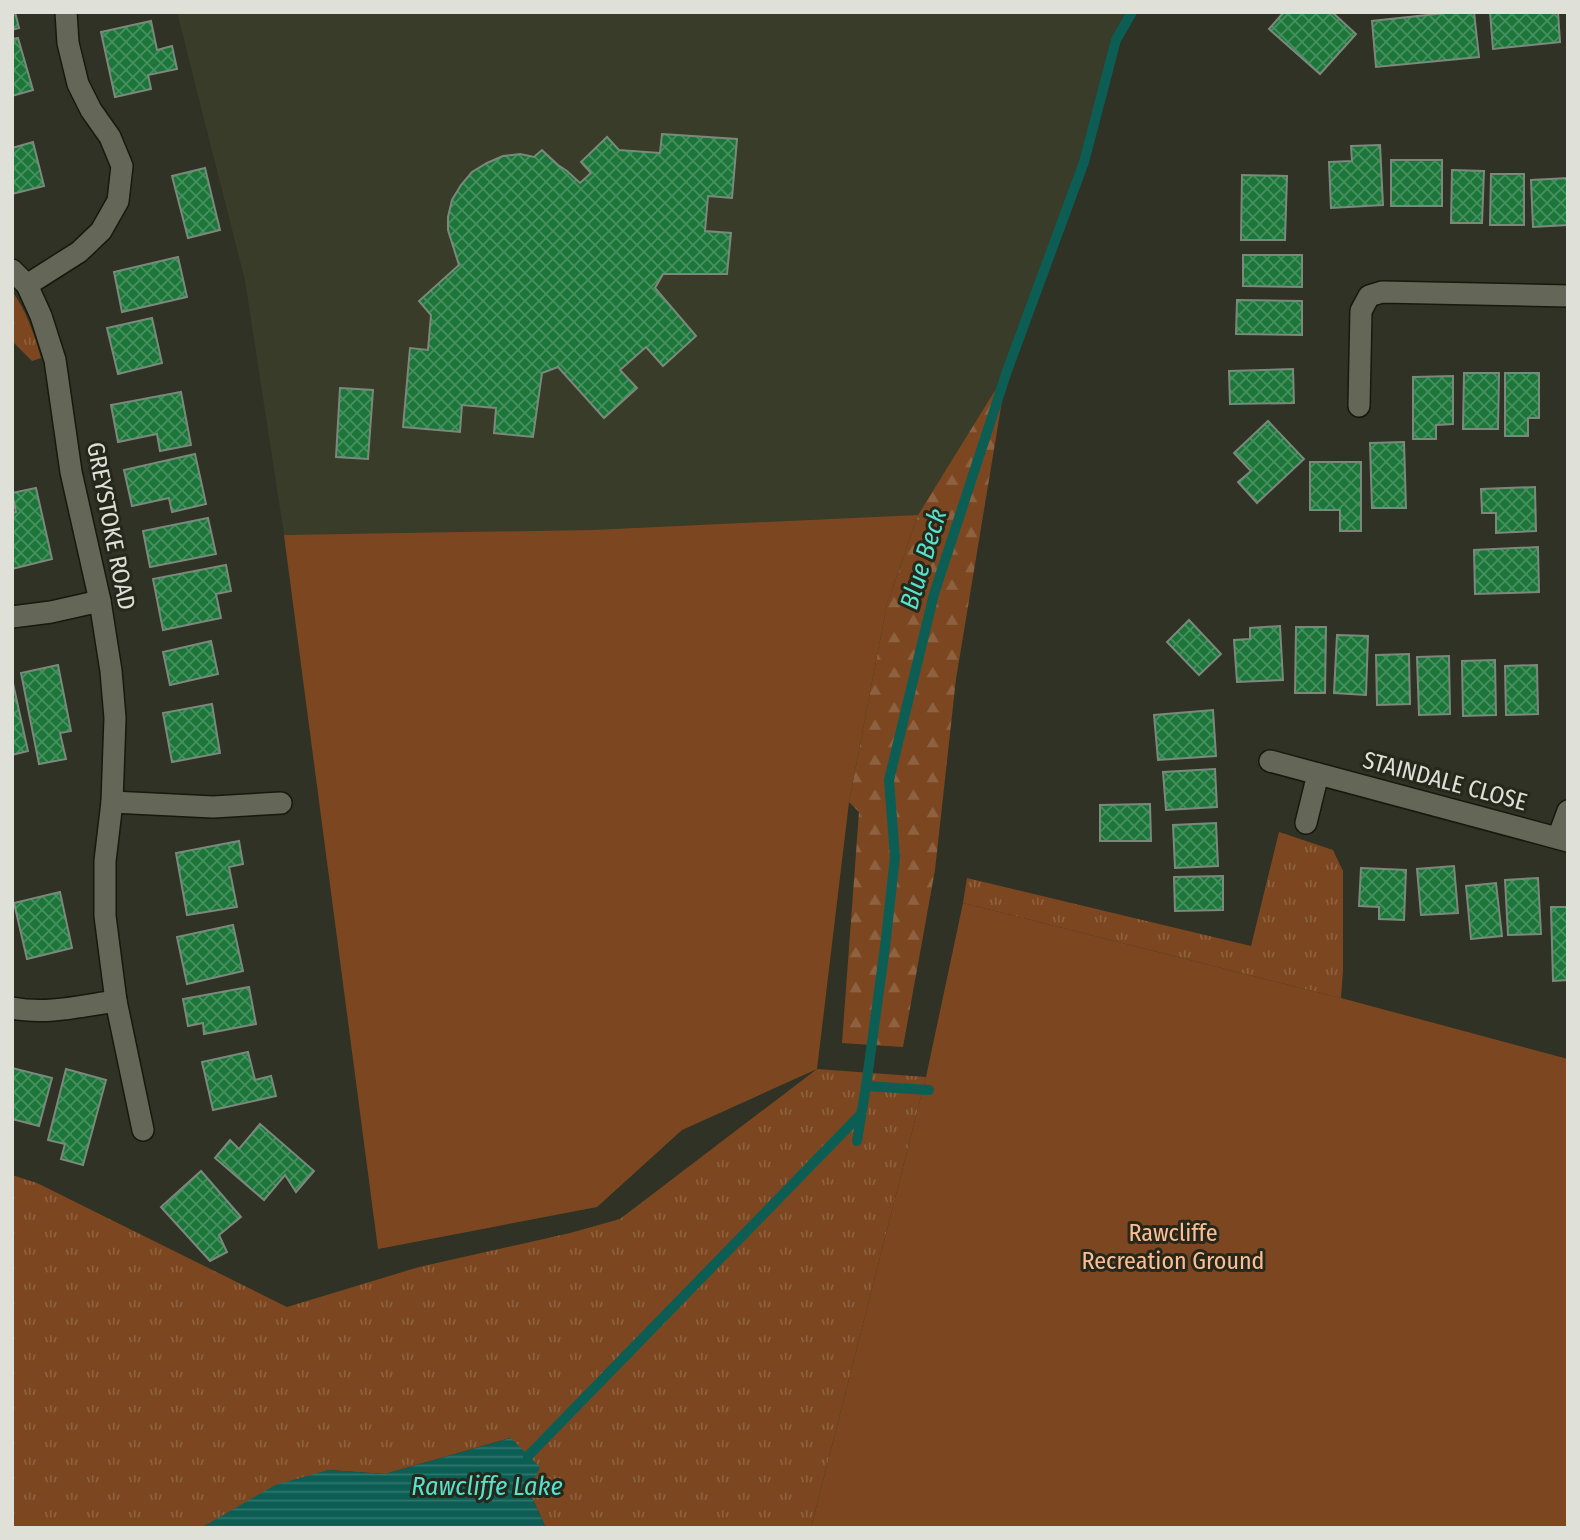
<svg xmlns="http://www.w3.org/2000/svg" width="1580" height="1540" font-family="'Fira Sans Condensed',sans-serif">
<defs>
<pattern id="grass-tufts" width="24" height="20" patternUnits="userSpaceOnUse" patternTransform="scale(1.75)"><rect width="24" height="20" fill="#7c4720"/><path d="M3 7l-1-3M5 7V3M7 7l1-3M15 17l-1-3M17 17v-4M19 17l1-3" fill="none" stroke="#8e6140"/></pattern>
<pattern id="forest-firs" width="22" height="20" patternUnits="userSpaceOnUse" patternTransform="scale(1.75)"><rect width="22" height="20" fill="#7c4720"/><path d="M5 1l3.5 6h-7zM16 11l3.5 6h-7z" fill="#8e6140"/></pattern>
<pattern id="water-rules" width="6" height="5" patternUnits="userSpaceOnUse" patternTransform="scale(1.75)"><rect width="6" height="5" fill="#0c5e54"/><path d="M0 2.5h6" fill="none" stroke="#2f756c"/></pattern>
<pattern id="building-cross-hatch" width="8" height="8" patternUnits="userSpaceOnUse" patternTransform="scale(1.75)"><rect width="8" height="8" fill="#1c763a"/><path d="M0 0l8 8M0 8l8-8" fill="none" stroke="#47905f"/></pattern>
</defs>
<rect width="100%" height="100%" fill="#2f3224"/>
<path fill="#383c28" d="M177,12H1132L1116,40L1084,162L1007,371L918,515L887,604L849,802L817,1069L682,1130L597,1207L378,1249L284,535L245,281Z"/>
<g fill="url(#grass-tufts)">
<path d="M12,291C27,312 34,334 41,358L32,361L12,341Z"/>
<path d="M1279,832L1333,850L1343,871V970L1341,998L963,903L967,878L1251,946Z"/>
<path d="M817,1069L926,1077L811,1528H546L529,1491L510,1438L385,1474L328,1470L233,1510L201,1528H19L12,1525V1175L37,1183L287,1307L419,1267L570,1233L620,1219Z"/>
</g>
<path fill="url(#forest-firs)" d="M1007,371L956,679L935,870L903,1047L842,1043L859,812L849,802L887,604L918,515Z"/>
<g fill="#7c4720">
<path d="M918,515L887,604L849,802L817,1069L682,1130L597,1207L378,1249L284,535L593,530Z"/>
<path d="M963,903L1341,998L1568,1059V1528H811L926,1077Z"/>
</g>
<path fill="url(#water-rules)" d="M511,1438L540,1467L529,1491L546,1528H201L275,1485L328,1470L385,1474Z"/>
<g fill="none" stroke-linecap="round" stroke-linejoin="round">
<g stroke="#0c5e54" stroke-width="10">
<path d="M866,1086L929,1090"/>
<path d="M857,1141L866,1086L885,947L895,857L889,780L934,594L1007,371L1084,162L1116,40L1132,12"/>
<path d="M528,1456L861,1114"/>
</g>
</g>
<g fill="url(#building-cross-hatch)" stroke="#7b897d" stroke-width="2">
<path d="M12,12H15L19,28L12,30Z"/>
<path d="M1284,12H1332L1356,34L1320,74L1269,29Z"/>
<path d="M1455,12H1474L1479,57L1376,67L1372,21Z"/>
<path d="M1490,12H1558L1560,42L1493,49Z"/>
<path d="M151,21L157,50L172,46L177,69L148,75L151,89L115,97L101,32Z"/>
<path d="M18,38L33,90L12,96V39Z"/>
<path d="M662,134L737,139L732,198L708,196L705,231L731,233L727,274H663L655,288L696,336L663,366L646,347L620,370L637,388L604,418L558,367L542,373L533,437L494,433L496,408L462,405L460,432L403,427L410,348L428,350L431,315L419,301L459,265L448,230V217L452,200L461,185L472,172L487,163L503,156L520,154L534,157L542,150L558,165L567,171L580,183L591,173L581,162L607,137L619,150L660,153Z"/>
<path d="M33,142L44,186L12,194V148Z"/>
<path d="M1380,145L1383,205L1331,208L1329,162L1352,161L1351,146Z"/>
<rect x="1391" y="160" width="51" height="46"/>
<path d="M205,168L220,230L188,238L172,176Z"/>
<path d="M1452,170L1484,171L1482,223H1451Z"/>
<path d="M1491,174H1524V225H1490Z"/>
<path d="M1242,175L1287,176L1285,240H1241Z"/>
<path d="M1568,178V225L1533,227L1531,180Z"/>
<path d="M1243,255H1302V287L1243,286Z"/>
<path d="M178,257L187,297L122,312L114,272Z"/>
<path d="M1237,300L1302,301V335L1236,334Z"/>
<path d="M152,318L162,363L118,374L107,328Z"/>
<path d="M1293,369L1294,403L1230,404L1229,371Z"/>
<path d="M1464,373H1499L1498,429H1463Z"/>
<path d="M1505,373H1539V418H1528V436H1505Z"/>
<path d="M1453,376V424L1436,425V439H1413V377Z"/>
<path d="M340,388L373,390L368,459L336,457Z"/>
<path d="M181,392L191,445L160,451L157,434L118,442L111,405Z"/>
<path d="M1268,421L1304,459L1257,503L1238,482L1251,471L1234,453Z"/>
<path d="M1404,442L1406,508H1372L1370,443Z"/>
<path d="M195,454L206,504L172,512L169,498L132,506L124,470Z"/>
<path d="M1310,462H1361V531H1340V510H1310Z"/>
<path d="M1535,487L1536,531L1496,533V513H1482L1481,489Z"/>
<path d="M36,488L52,559L12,569V513L16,512L12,493Z"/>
<path d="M208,518L216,554L150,567L143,531Z"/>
<path d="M1538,547L1539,592L1475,594L1474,550Z"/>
<path d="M226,565L231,591L216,594L221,618L163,630L153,579Z"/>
<path d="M1189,620L1221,654L1199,675L1167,642Z"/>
<path d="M1280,626L1283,680L1237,682L1234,640L1250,639V628Z"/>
<path d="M1296,627H1326L1325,693H1295Z"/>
<path d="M1337,635L1368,636L1366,695L1334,693Z"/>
<path d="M211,641L218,674L170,685L163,652Z"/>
<path d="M1409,654L1410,704L1377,705L1376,655Z"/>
<path d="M1449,656L1450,714L1419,715L1417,657Z"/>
<path d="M1495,660L1496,715L1463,716L1462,661Z"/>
<path d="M58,665L71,731L60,733L66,759L39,764L21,673Z"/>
<path d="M1537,665L1538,714L1506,715L1505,666Z"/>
<path d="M12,679L28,751L12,755Z"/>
<path d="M212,704L220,753L172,762L163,713Z"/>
<path d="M1213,710L1216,756L1158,760L1154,715Z"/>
<path d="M1215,769L1217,807L1166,810L1163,772Z"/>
<path d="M1150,804L1151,841H1100V805Z"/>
<path d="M1216,823L1218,866L1175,868L1173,825Z"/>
<path d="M239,841L243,864L229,867L237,907L187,915L176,853Z"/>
<path d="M1454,866L1458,913L1421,915L1417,869Z"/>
<path d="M1361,868L1406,870L1404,920L1379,919V907L1359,906Z"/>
<path d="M1223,876V910L1175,911L1174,877Z"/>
<path d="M1538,878L1541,934L1508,935L1505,880Z"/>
<path d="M1496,883L1502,936L1471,939L1466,886Z"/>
<path d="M60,892L72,948L27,959L14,903Z"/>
<path d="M1551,907H1568V980L1553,981Z"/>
<path d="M233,925L243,971L187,984L177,937Z"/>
<path d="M249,987L256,1024L204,1034L203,1023L188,1026L183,999Z"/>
<path d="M248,1052L255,1080L271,1076L276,1096L213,1110L202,1062Z"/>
<path d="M12,1068L52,1078L39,1126L12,1119Z"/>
<path d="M66,1069L106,1080L83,1165L61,1159L65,1144L48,1140Z"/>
<path d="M260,1124L314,1171L296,1192L285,1175L264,1200L215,1158L230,1140L239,1149Z"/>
<path d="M201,1171L241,1217L219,1235L227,1252L210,1261L161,1207Z"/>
</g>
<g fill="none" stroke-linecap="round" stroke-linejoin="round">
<g stroke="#17190d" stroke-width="24">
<g id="street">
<path d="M12,270L27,285L41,316L55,360L71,472L100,601L111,671L115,718L112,802L105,861V916L116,1001L143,1130"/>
<path d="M27,285L79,252L101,231L118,201L122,166L110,137L91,110L78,84L68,43L66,12"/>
<path d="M1359,406L1361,311L1369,296L1382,292L1568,296"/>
<path d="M12,617L51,612L100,601"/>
<path d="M1270,761L1568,841"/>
<path d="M112,802L213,807L281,803"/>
<path d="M1306,823L1318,774"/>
<path d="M1558,838L1568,811"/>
<path d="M12,1008C47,1015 81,1006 116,1001"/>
</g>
</g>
<use href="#street" stroke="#646758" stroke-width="21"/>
</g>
<g text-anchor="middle" stroke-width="6" stroke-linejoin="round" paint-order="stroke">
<g font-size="24" fill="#dfe1d8" stroke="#25281b">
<text transform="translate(111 526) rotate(79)" y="8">GREYSTOKE ROAD</text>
<text transform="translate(1445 781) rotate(15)" y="8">STAINDALE CLOSE</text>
</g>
<g font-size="24" fill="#febe94" stroke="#25281b">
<text x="1173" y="1241">Rawcliffe<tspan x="1173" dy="28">Recreation Ground</tspan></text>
</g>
<g font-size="26" font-style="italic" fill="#57e2ce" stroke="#25281b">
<text transform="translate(923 559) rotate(-73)" y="9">Blue Beck</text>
<text x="487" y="1495">Rawcliffe Lake</text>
</g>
</g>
<rect width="1580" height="1540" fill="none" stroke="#dfe1d8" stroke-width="28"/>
</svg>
